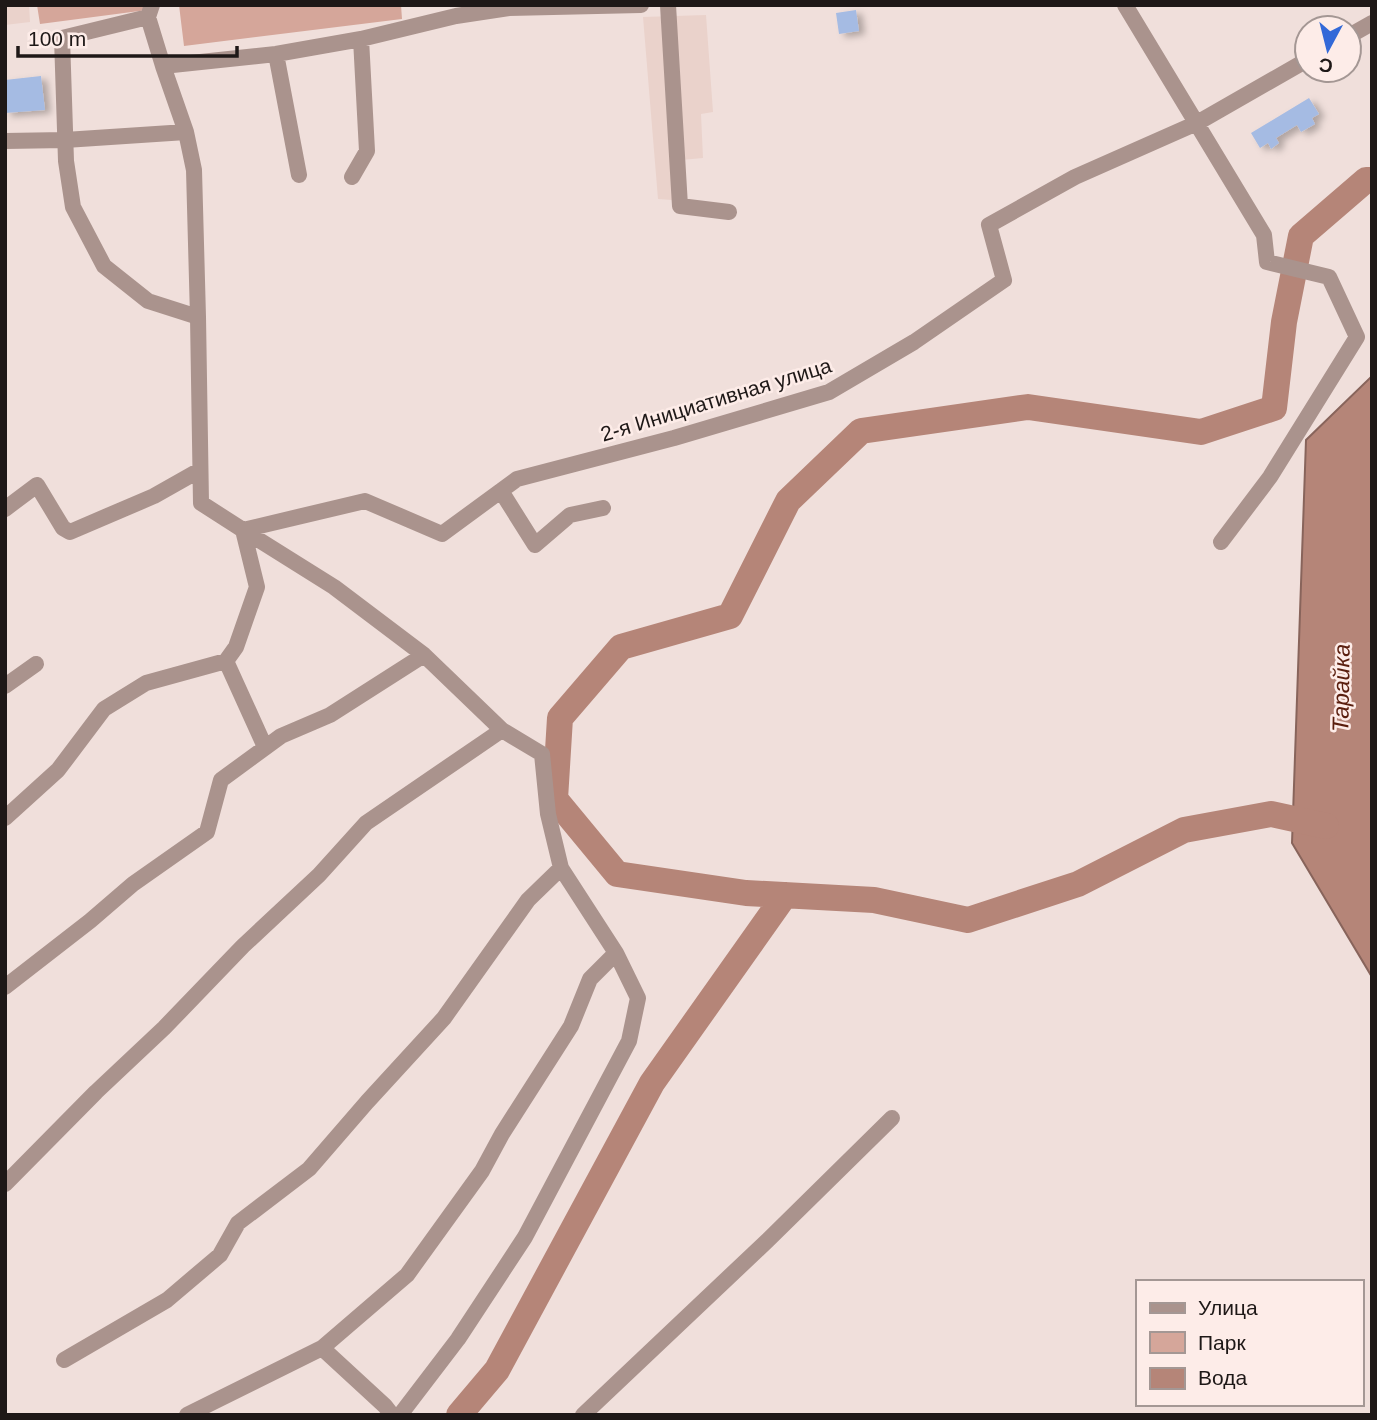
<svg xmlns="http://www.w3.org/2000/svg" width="1377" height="1420" font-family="Helvetica,sans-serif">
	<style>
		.built { fill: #ead2cb }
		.green { fill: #d5a69a }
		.water { fill: #b58578; stroke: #88645b; stroke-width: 2 }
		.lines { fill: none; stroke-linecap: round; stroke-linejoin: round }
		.river { stroke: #b58578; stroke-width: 26 }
		.building { fill: #a5bbe3; filter: url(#shadow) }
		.street { stroke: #aa938d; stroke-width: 16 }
		.labels { text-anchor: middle; stroke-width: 5; stroke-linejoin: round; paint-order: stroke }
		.street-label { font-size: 21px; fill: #1e1817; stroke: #fdece8 }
		.water-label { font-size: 23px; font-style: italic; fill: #5a1e0e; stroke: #fdece8 }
	</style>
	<defs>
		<filter id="shadow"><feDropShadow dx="6" dy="3.5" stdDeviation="3.5" flood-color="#0004"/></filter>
	</defs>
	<rect width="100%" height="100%" fill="#f0dfdb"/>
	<path class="built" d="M5,5H29L30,22L5,25Z
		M706,15L713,112L701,114L703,158L670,161L672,200L658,199L643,17Z"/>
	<path class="green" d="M37,5H147V10L40,24Z
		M179,5H401L402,19L184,46Z"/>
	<path class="water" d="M1372,376V977L1292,843L1306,440Z"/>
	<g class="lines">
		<path class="river" d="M1326,826L1271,814L1184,830L1078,884L968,920L874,900L746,893L617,874L555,799L560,718L621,647L730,616L788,501L861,431L1028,407L1201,432L1274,408L1284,322L1301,236L1366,180H1372
			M459,1415L497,1370L652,1083L785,895"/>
	</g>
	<path class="building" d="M856,10L859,31L839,34L836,13Z
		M41,76L45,110L5,113V80Z
		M1309,98L1319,114L1312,118L1315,124L1301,132L1297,125L1276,138L1279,143L1271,149L1268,143L1260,148L1251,133Z"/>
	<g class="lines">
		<path class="street" d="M152,5L148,17L62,38L66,161L73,207L104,266L148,301L198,317L201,503L243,530L365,501L442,534L517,479L674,438L829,392L914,342L1004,280L989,225L1075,177L1197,123L1307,60
			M668,5L680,206L729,212
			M1125,5L1264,235L1267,262L1329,277L1357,337L1270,477L1221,542
			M148,17L163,66L186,132L194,170L198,317
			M1349,36L1372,23
			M276,54L299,175
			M163,66L276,54L361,39L456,16L509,8L641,5
			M5,141L65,140L186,132
			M352,177L367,151L361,39
			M501,491L535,545L570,515L603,508
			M5,509L37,485L63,528L70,532L154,496L200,470
			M226,661L265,747
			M5,686L36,664
			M5,818L58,770L104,709L146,683L226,661L236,647L257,587L243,530
			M5,987L90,921L133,884L207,832L221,780L281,736L330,715L424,655
			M5,1184L96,1092L164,1028L243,946L319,875L366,823L502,730
			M322,1348L385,1406L392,1415
			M64,1360L167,1300L220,1255L238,1223L309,1169L367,1102L444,1018L528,900L561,868
			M187,1415L322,1348L407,1275L482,1171L502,1134L571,1026L590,979L616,953L561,868L548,814L542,754L502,730L424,655L334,587L243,530
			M400,1415L458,1339L525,1237L629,1041L638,998L616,953
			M583,1415L768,1240L892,1118"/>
	</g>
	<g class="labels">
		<g class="street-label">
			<text transform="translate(716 400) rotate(-17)" y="7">2-я Инициативная улица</text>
		</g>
		<g class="water-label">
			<text transform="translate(1341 688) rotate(-89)" y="8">Тарайка</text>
		</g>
	</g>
	<rect width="1377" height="1420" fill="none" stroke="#1e1817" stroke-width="14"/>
	<rect x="1136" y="1280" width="228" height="126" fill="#fdece8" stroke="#a49794" stroke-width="2"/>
	<rect x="1150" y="1303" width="35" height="10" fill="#aa938d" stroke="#a49794" stroke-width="2"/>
	<text x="1198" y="1315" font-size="21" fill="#1e1817">Улица</text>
	<rect x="1150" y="1332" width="35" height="21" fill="#d5a69a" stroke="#a49794" stroke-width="2"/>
	<text x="1198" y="1350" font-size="21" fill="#1e1817">Парк</text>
	<rect x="1150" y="1368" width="35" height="21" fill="#b58578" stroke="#a49794" stroke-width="2"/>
	<text x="1198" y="1385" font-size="21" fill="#1e1817">Вода</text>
	<g transform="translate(1328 49) rotate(187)"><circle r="33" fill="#fdece8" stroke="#a49794" stroke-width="2"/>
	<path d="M0-5L12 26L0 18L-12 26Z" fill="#3369d8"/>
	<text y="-10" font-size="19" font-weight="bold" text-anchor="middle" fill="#1e1817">С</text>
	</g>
	<path d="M18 46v10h219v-10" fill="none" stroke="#1e1817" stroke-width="3.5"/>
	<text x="28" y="46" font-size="21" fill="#1e1817" stroke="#fdece8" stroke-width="5" paint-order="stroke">100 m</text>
</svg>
